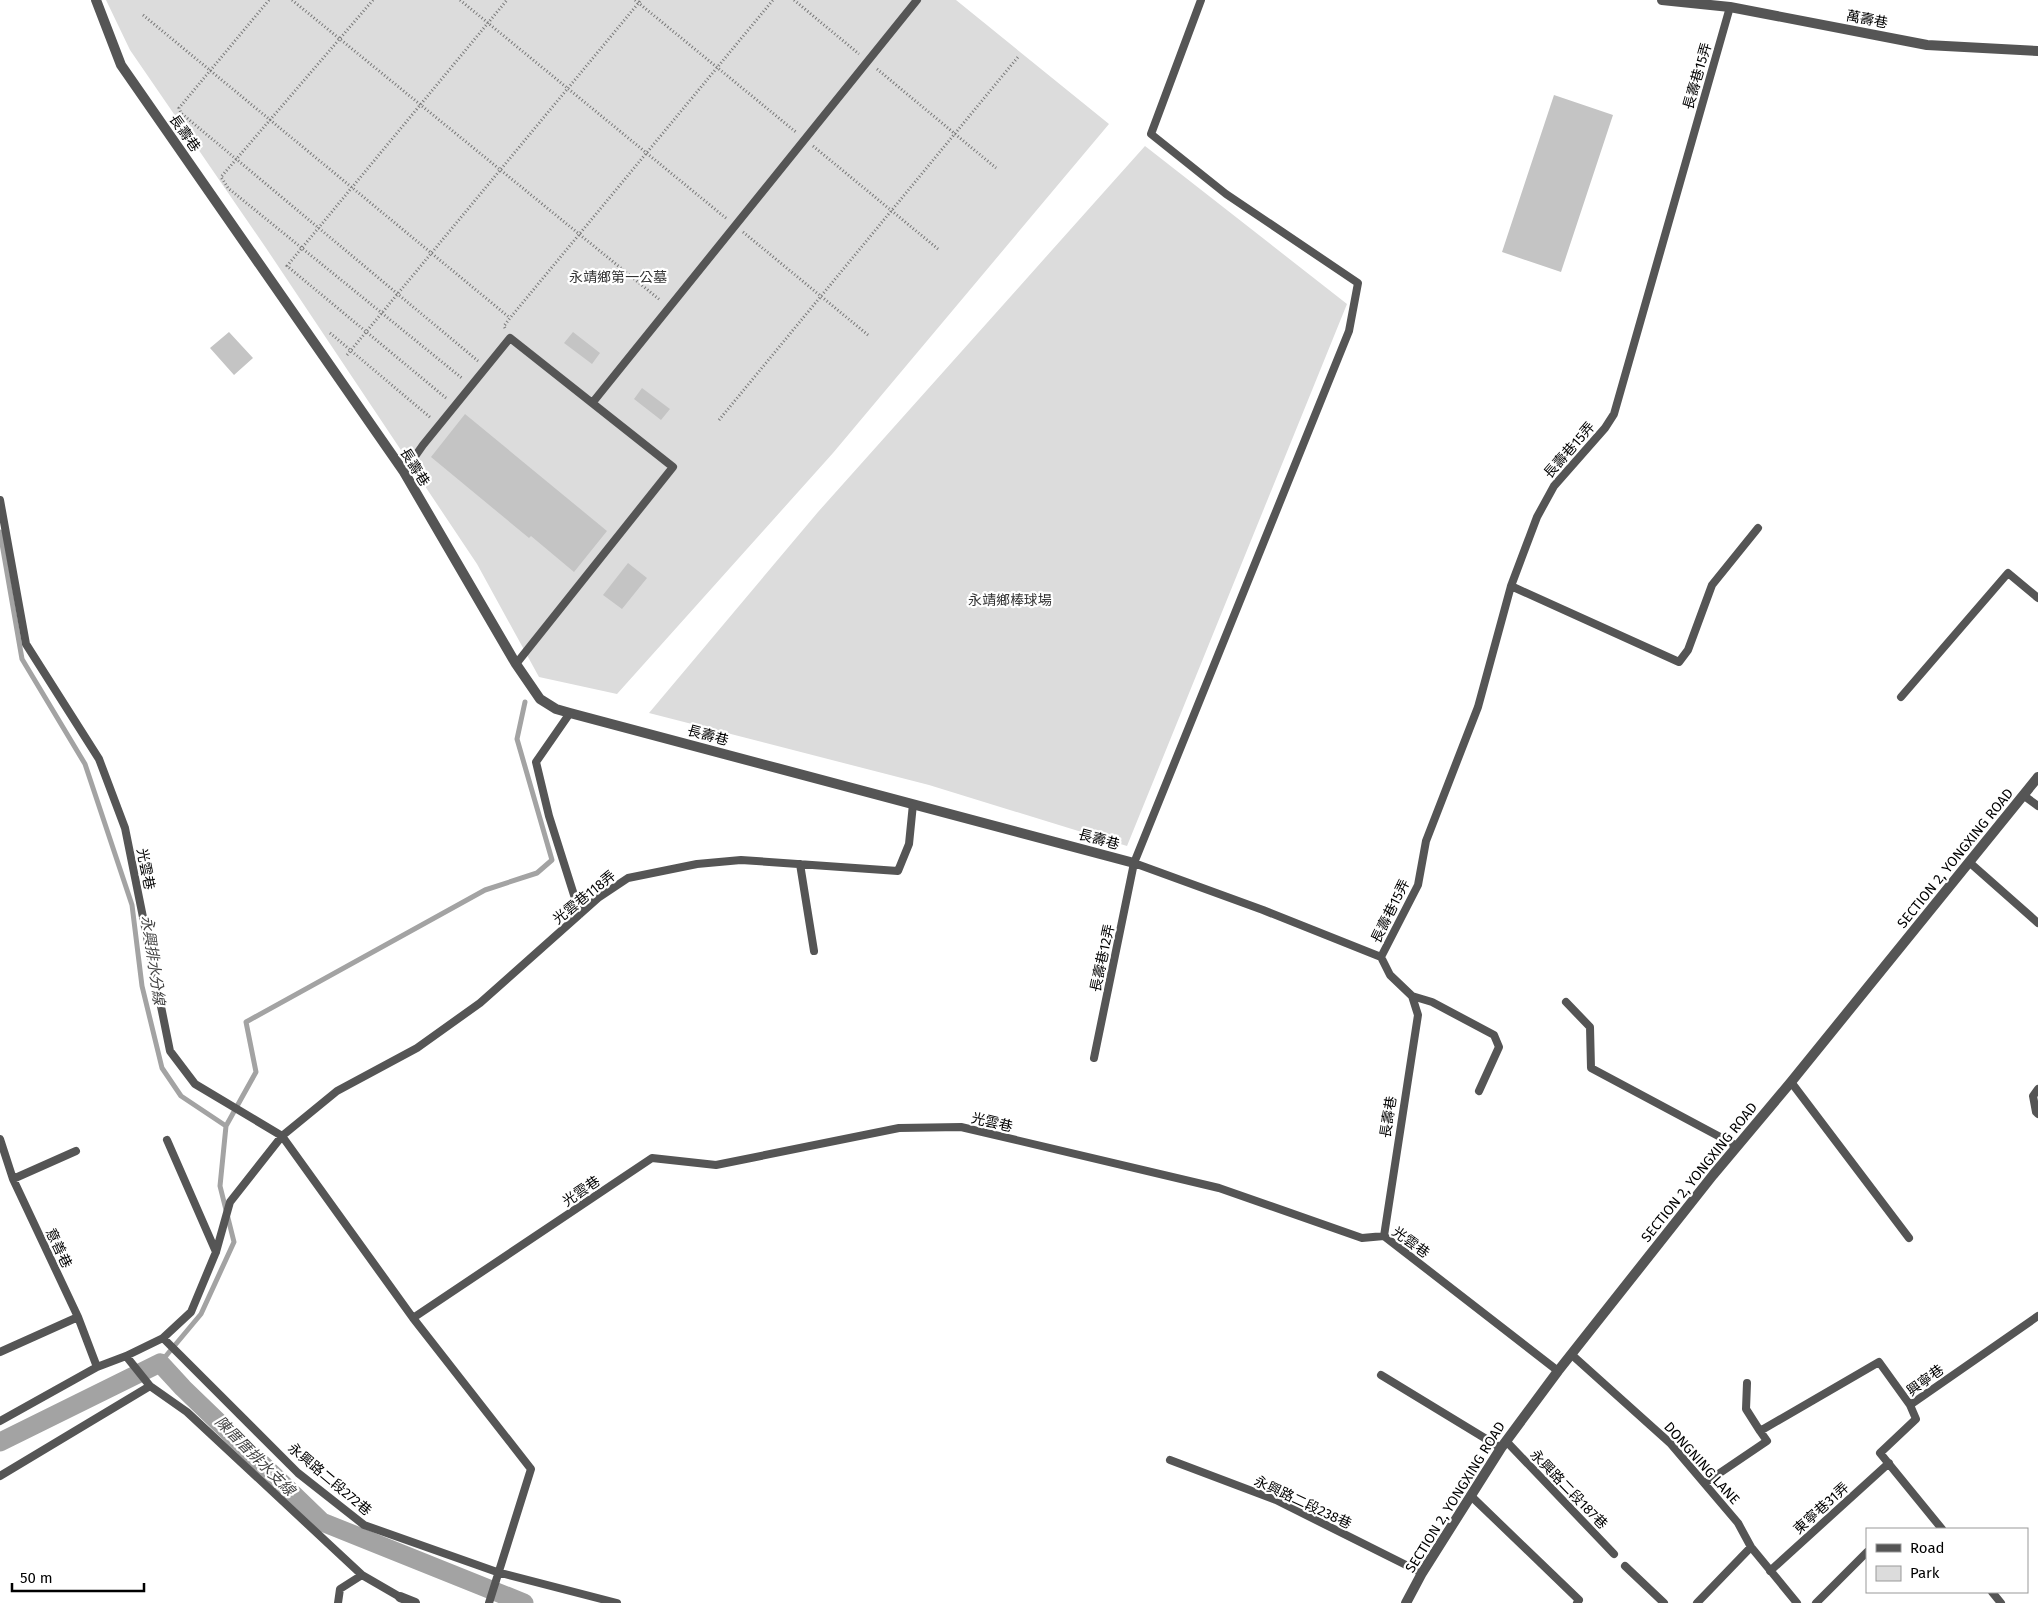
<svg xmlns="http://www.w3.org/2000/svg" width="2038" height="1603" font-family="'Fira Sans','Noto Sans TC',sans-serif">
	<style>
		.green { fill: #dcdcdc }
		.lines { fill: none; stroke-linecap: round; stroke-linejoin: round }
		.stream { stroke: #a3a3a3; stroke-width: 5 }
		.canal { stroke: #a3a3a3; stroke-width: 19 }
		.building { fill: #c4c4c4 }
		.path { stroke: #777; stroke-width: 3; stroke-dasharray: 1 2.5; stroke-linecap: butt }
		.service { stroke: #555; stroke-width: 8 }
		.minor { stroke: #555; stroke-width: 10 }
		.tertiary { stroke: #555; stroke-width: 10 }
		.labels { text-anchor: middle; stroke-width: 4.5; stroke-linejoin: round; paint-order: stroke }
		.street-label { font-size: 14px; fill: #000; stroke: #fff }
		.park-label { font-size: 14px; fill: #333; stroke: #fff }
		.water-label { font-size: 15px; font-style: italic; fill: #444; stroke: #fff }
	</style>
	<rect width="100%" height="100%" fill="#fff"/>
	<path class="green" d="M106,0H956L1109,124L833,453L617,694L539,677L477,564L266,248L130,50Z
		M1145,146L1347,304L1127,846L929,785L649,713L818,512Z"/>
	<g class="lines">
		<path class="stream" d="M0,532L22,659L85,764L132,905L142,986L162,1068L181,1096L226,1126L220,1186L234,1242L201,1314L160,1363
			M226,1126L256,1072L246,1022L485,890L537,873L552,860L517,739L525,702"/>
		<path class="canal" d="M0,1442L160,1363L183,1388L322,1522L524,1603"/>
	</g>
	<path class="building" d="M1554,95L1613,115L1561,272L1502,252Z
		M229,332L253,358L234,375L210,348Z
		M573,332L600,353L592,364L564,343Z
		M642,388L670,409L661,420L634,399Z
		M465,414L607,531L574,572L531,536L529,538L431,457Z
		M628,563L647,578L622,609L603,595Z"/>
	<g class="lines">
		<path class="path" d="M269,0L179,108L181,113L478,361
			M292,0L660,300
			M373,0L221,177L228,188L463,379
			M460,0L727,219
			M635,0L797,133
			M794,0L859,54
			M143,15L510,318
			M877,69L996,168
			M813,146L938,249
			M743,232L868,335
			M505,328L504,326L510,318L773,0
			M330,333L431,418
			M347,355L641,0
			M446,398L287,266L507,0
			M719,420L1018,57"/>
		<path class="service" d="M593,402L917,0
			M404,472L423,445L510,338L673,467L516,664
			M0,500L26,644L99,759L125,828L170,1051L195,1084L282,1136L413,1318
			M1511,586L1679,662L1688,650L1712,585L1758,528
			M1901,697L2008,573L2038,598
			M570,713L536,762L549,816L580,914
			M2023,795L2038,806
			M1969,862L2038,923
			M1134,863L1263,910L1381,957L1390,975L1412,996L1418,1015L1384,1236
			M800,864L814,951
			M1381,957L1418,885L1426,841L1478,707L1511,586L1537,517L1554,486L1605,428L1614,414L1730,7
			M1412,996L1432,1002L1494,1035L1499,1047L1479,1091
			M1566,1002L1590,1027L1591,1068L1737,1146
			M1094,1058L1134,863L1349,331L1358,283L1226,194L1151,134L1201,0
			M1791,1082L1909,1238
			M2038,1089L2033,1096L2036,1112L2038,1114
			M0,1139L13,1179L78,1317L97,1367
			M167,1140L216,1252
			M13,1179L76,1151
			M163,1338L191,1312L216,1252L230,1202L282,1136L337,1091L417,1048L480,1003L598,898L628,878L697,864L741,860L898,871L909,844L913,804
			M0,1352L78,1317
			M1572,1355L1670,1443L1738,1523L1751,1547L1797,1603
			M126,1356L150,1386L187,1412L362,1575L400,1597
			M1381,1375L1501,1448
			M1747,1383L1746,1409L1760,1431
			M1910,1405L2038,1316
			M0,1421L97,1367L126,1356L163,1338L298,1473L364,1525L497,1572L617,1603
			M1506,1441L1614,1554
			M1170,1460L1276,1500L1422,1573
			M0,1476L150,1386
			M1705,1483L1767,1441L1760,1431L1879,1362L1910,1405L1916,1419L1880,1453L1942,1529
			M1471,1496L1579,1600L1577,1603
			M1625,1566L1664,1603
			M1770,1571L1889,1463
			M1992,1592L2001,1603
			M338,1603L340,1589L362,1575
			M489,1603L531,1469L413,1318L652,1158L716,1165L899,1128L961,1127L1219,1188L1362,1238L1384,1236L1558,1371
			M1697,1603L1751,1547
			M1816,1603L1867,1552"/>
		<path class="minor" d="M96,0L121,65L404,472L516,664L540,699L556,709L570,713L1134,863
			M1662,0L1730,7L1927,45L2038,51
			M400,1597L415,1603"/>
		<path class="tertiary" d="M1406,1603L1422,1573L1501,1448L1558,1371L1713,1175L1791,1082L2038,777"/>
	</g>
	<g class="labels">
		<g class="street-label">
			<text transform="translate(1867 19) rotate(11)" y="5">萬壽巷</text>
			<text transform="translate(1697 76) rotate(-74)" y="5">長壽巷15弄</text>
			<text transform="translate(185 133) rotate(55)" y="5">長壽巷</text>
			<text transform="translate(1569 450) rotate(-49)" y="5">長壽巷15弄</text>
			<text transform="translate(415 467) rotate(58)" y="5">長壽巷</text>
			<text transform="translate(708 735) rotate(15)" y="5">長壽巷</text>
			<text transform="translate(1099 839) rotate(15)" y="5">長壽巷</text>
			<text transform="translate(1955 858) rotate(-51)" y="5">SECTION 2, YONGXING ROAD</text>
			<text transform="translate(146 869) rotate(79)" y="5">光雲巷</text>
			<text transform="translate(584 897) rotate(-39)" y="5">光雲巷118弄</text>
			<text transform="translate(1390 911) rotate(-64)" y="5">長壽巷15弄</text>
			<text transform="translate(1102 958) rotate(-78)" y="5">長壽巷12弄</text>
			<text transform="translate(1388 1117) rotate(-81)" y="5">長壽巷</text>
			<text transform="translate(992 1122) rotate(13)" y="5">光雲巷</text>
			<text transform="translate(1699 1172) rotate(-51)" y="5">SECTION 2, YONGXING ROAD</text>
			<text transform="translate(581 1191) rotate(-34)" y="5">光雲巷</text>
			<text transform="translate(1411 1242) rotate(36)" y="5">光雲巷</text>
			<text transform="translate(59 1248) rotate(65)" y="5">意善巷</text>
			<text transform="translate(1925 1380) rotate(-36)" y="5">興寧巷</text>
			<text transform="translate(1702 1463) rotate(48)" y="5">DONGNING LANE</text>
			<text transform="translate(330 1479) rotate(40)" y="5">永興路二段272巷</text>
			<text transform="translate(1569 1489) rotate(46)" y="5">永興路二段187巷</text>
			<text transform="translate(1455 1497) rotate(-58)" y="5">SECTION 2, YONGXING ROAD</text>
			<text transform="translate(1303 1502) rotate(25)" y="5">永興路二段238巷</text>
			<text transform="translate(1821 1508) rotate(-42)" y="5">東寧巷31弄</text>
		</g>
		<g class="park-label">
			<text x="618" y="282">永靖鄉第一公墓</text>
			<text x="1010" y="605">永靖鄉棒球場</text>
		</g>
		<g class="water-label">
			<text transform="translate(153 960) rotate(82)" y="5">永興排水分線</text>
			<text transform="translate(255 1456) rotate(45)" y="5">陳厝厝排水支線</text>
		</g>
	</g>
	<rect x="1866" y="1528" width="162" height="65" fill="#ffffff" stroke="#999999"/>
	<rect x="1876" y="1544" width="25" height="8" fill="#555555" stroke="#999999"/>
	<text x="1910" y="1553" font-size="15" fill="#000000">Road</text>
	<rect x="1876" y="1566" width="25" height="15" fill="#dcdcdc" stroke="#999999"/>
	<text x="1910" y="1578" font-size="15" fill="#000000">Park</text>
	<path d="M12 1583v8h132v-8" fill="none" stroke="#000000" stroke-width="2.5"/>
	<text x="20" y="1583" font-size="15" fill="#000000" stroke="#ffffff" stroke-width="4" paint-order="stroke">50 m</text>
</svg>
